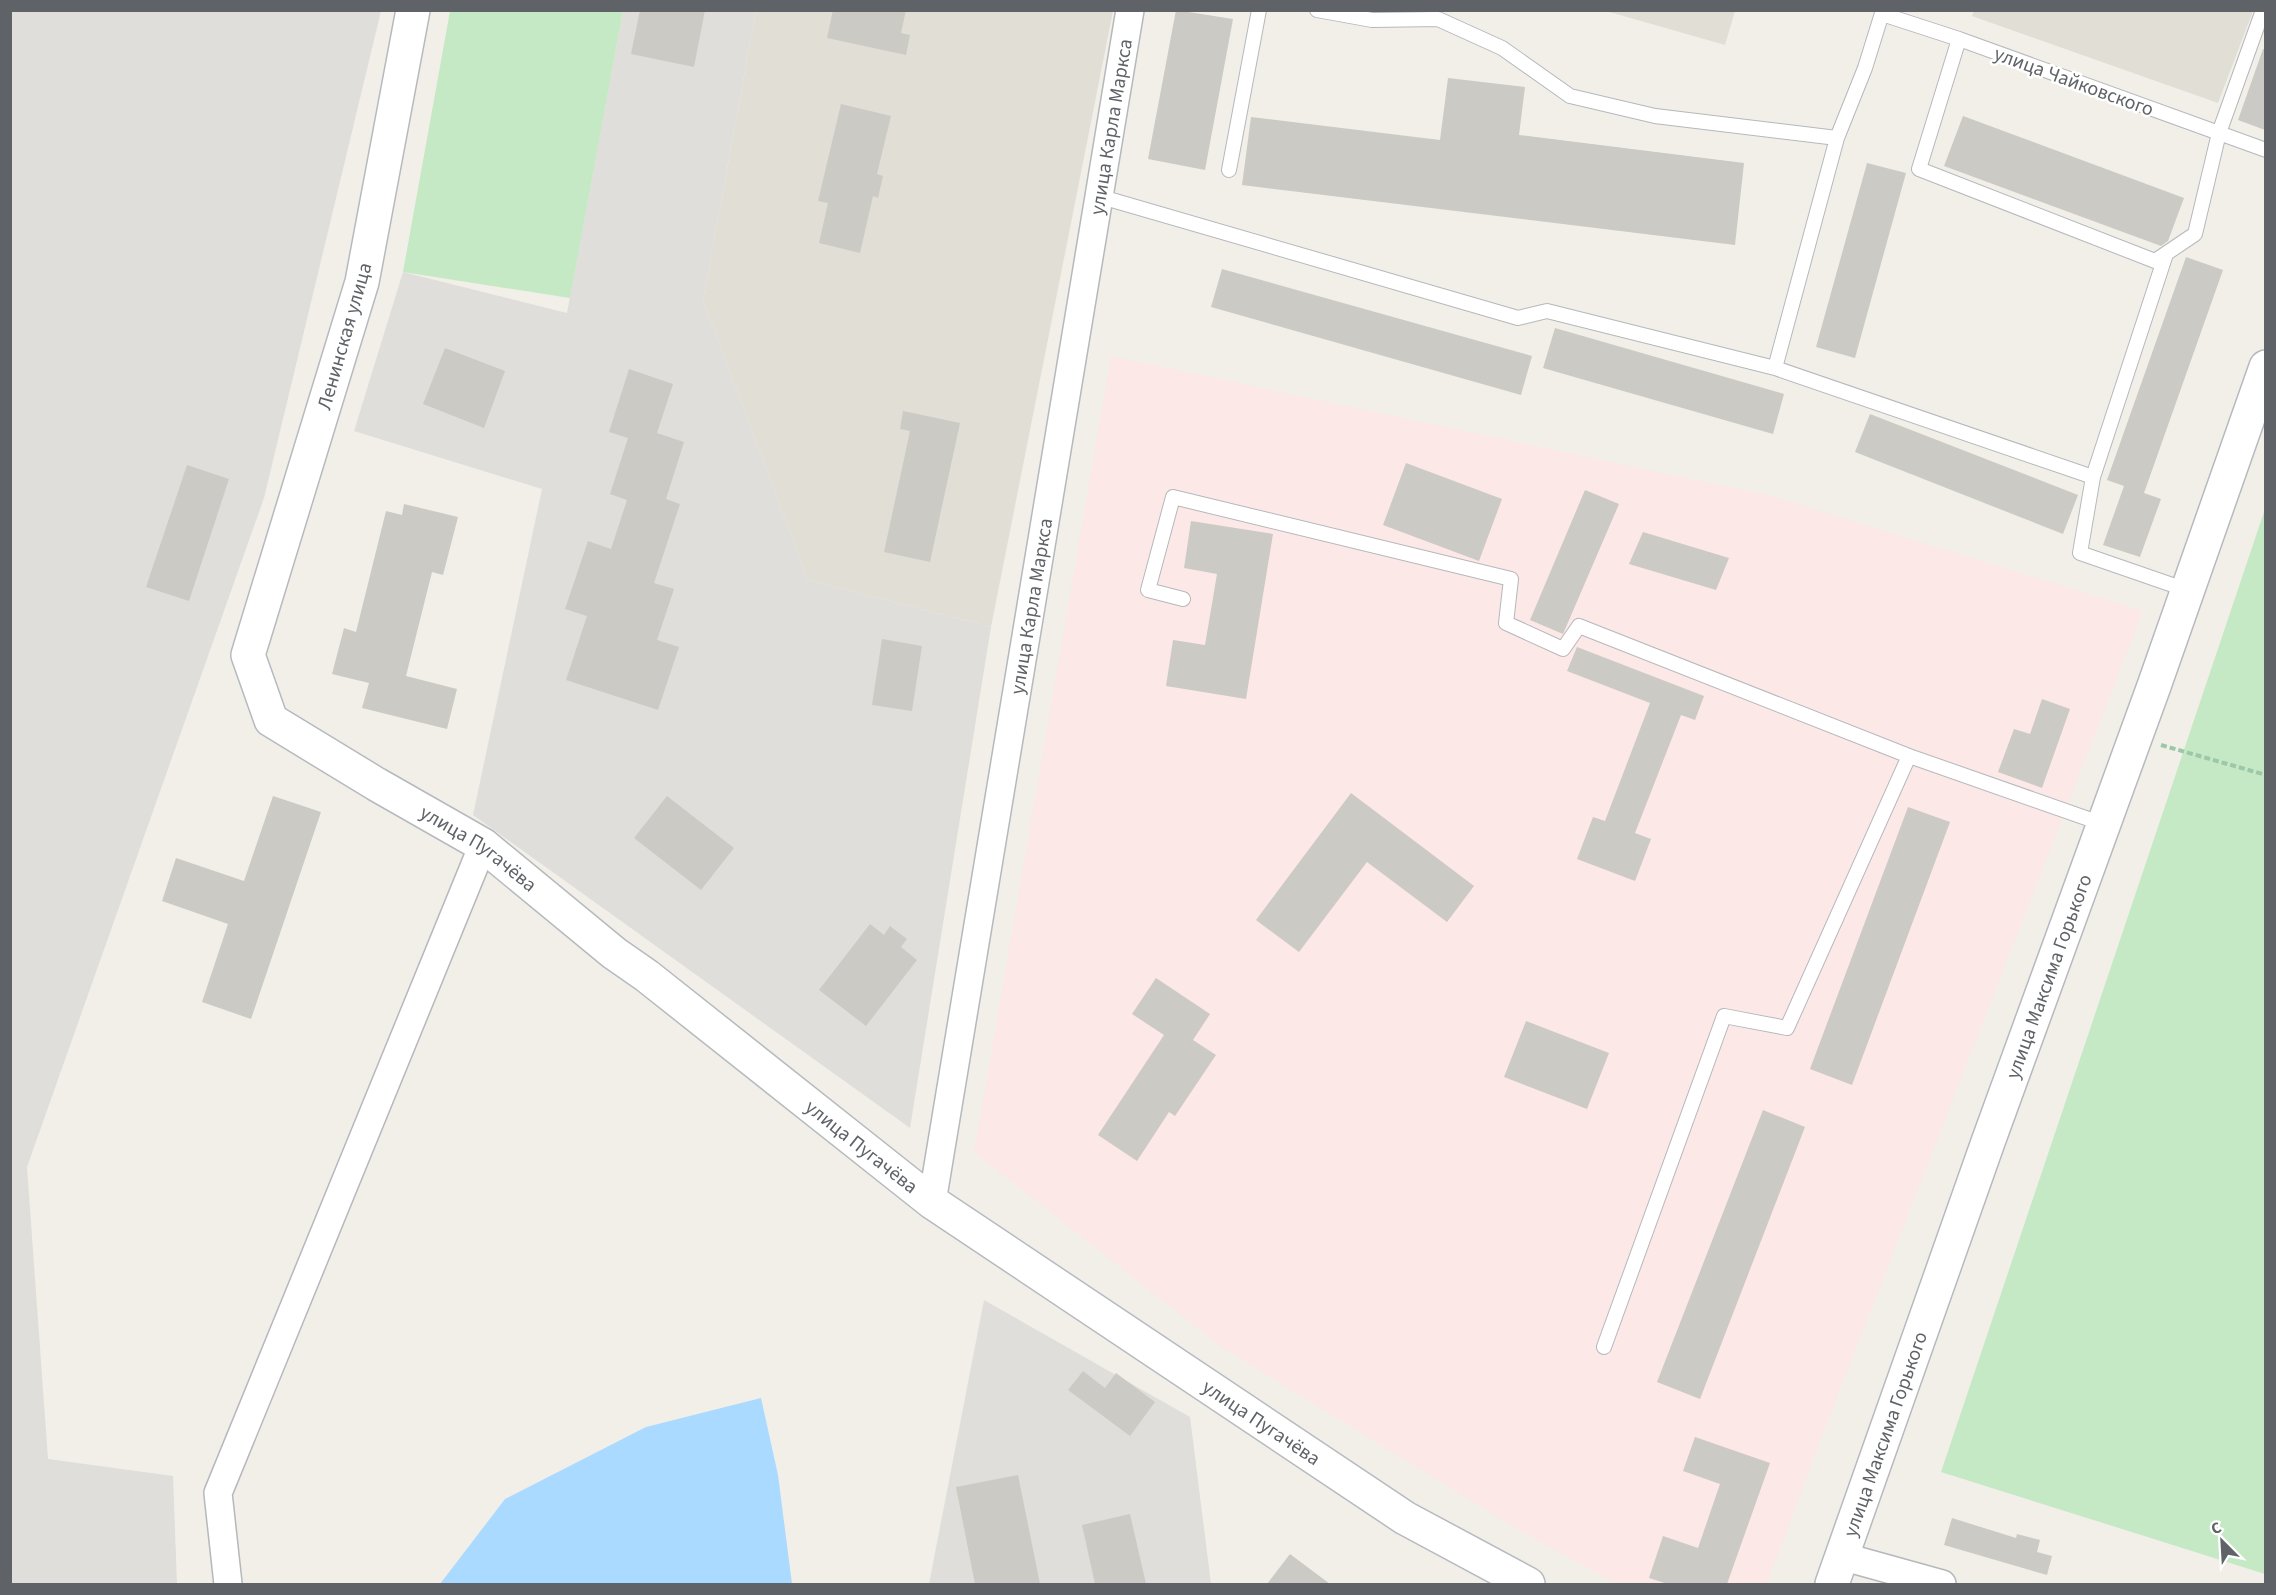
<svg xmlns="http://www.w3.org/2000/svg" width="2276" height="1595" font-family="'Source Sans 3',sans-serif">
	<style>
		.industrial { fill: #e0deda }
		.education { fill: #e1ded6 }
		.medical { fill: #fce8e6 }
		.green { fill: #c5e8c5 }
		.water { fill: #aadaff }
		.building { fill: #cccac5 }
		.lines { fill: none; stroke-linecap: round; stroke-linejoin: round }
		.lane-casing { stroke: #b5b8bc; stroke-width: 16 }
		.street-casing { stroke: #b5b8bc; stroke-width: 30 }
		.secondary-casing { stroke: #b6babf; stroke-width: 36 }
		.path { stroke: #9cc7a9; stroke-width: 4; stroke-dasharray: 6 3; stroke-linecap: butt }
		.lane { stroke: #fff; stroke-width: 14 }
		.street { stroke: #fff; stroke-width: 27 }
		.secondary { stroke: #fff; stroke-width: 33 }
		.labels { text-anchor: middle; stroke-width: 5; stroke-linejoin: round; paint-order: stroke }
		.street-label { font-size: 20px; fill: #5f6368; stroke: #fff }
	</style>
	<rect width="100%" height="100%" fill="#f1efe8"/>
	<path class="industrial" d="M11,11H381L264,498L27,1167L48,1459L173,1476L177,1584H11Z
		M623,11H756L703,300L808,580L991,627L910,1128L473,815L542,489L354,431L403,272L567,313Z
		M984,1300L1190,1417L1211,1584H929Z"/>
	<path class="education" d="M756,11H1113L991,627L808,580L703,300Z
		M1606,11L1735,10V11L1725,45Z
		M1974,11V10L2253,11L2218,103L1972,16Z"/>
	<path class="medical" d="M1111,356L1772,496L2143,611L1823,1433L1767,1584H1617L1522,1532L1223,1348L974,1152Z"/>
	<path class="green" d="M450,11H623L570,298L403,272Z
		M2265,509V1574L1941,1472Z"/>
	<path class="water" d="M761,1398L778,1475L792,1584H440L505,1499L646,1427Z"/>
	<path class="building" d="M640,10H705L694,67L631,54Z
		M833,10H906L901,33L910,35L906,55L827,38Z
		M1176,10L1233,19L1205,170L1148,159Z
		M2263,49H2265V130L2238,120Z
		M1448,78L1525,87L1519,135L1744,163L1735,245L1242,185L1251,117L1440,140Z
		M841,104L891,116L877,174L883,176L878,198L873,196L860,253L819,243L828,203L818,201Z
		M1963,116L2184,198L2168,241L2161,246L1944,166Z
		M1867,163L1906,173L1855,358L1816,347Z
		M2186,257L2223,270L2144,493L2161,499L2140,557L2103,545L2124,486L2107,480Z
		M1222,269L1532,356L1521,395L1211,307Z
		M1555,328L1784,394L1773,434L1543,368Z
		M445,348L505,371L484,428L423,404Z
		M629,369L673,384L657,433L684,442L666,499L680,504L654,583L674,589L657,640L679,647L658,710L566,680L587,616L565,609L588,541L611,549L627,500L610,494L628,438L609,432Z
		M903,411L960,423L930,562L884,552L910,431L900,429Z
		M1870,414L2078,495L2063,534L1855,452Z
		M1406,463L1502,499L1479,561L1383,525Z
		M187,465L229,479L189,601L146,587Z
		M1585,490L1619,504L1563,634L1530,620Z
		M404,504L458,517L443,575L432,572L406,676L457,689L447,729L362,708L369,683L332,674L344,628L356,632L386,511L402,515Z
		M1191,521L1273,534L1246,699L1166,686L1173,640L1205,645L1217,574L1184,568Z
		M1643,532L1729,558L1716,590L1629,564Z
		M882,639L922,646L912,711L872,705Z
		M1577,647L1704,696L1695,720L1681,715L1635,833L1651,839L1635,881L1577,859L1593,817L1605,821L1650,703L1567,671Z
		M2042,699L2070,709L2042,788L1998,772L2014,729L2030,734Z
		M1351,793L1474,886L1447,922L1367,862L1299,952L1256,920Z
		M273,796L321,812L251,1019L202,1002L228,924L162,901L176,858L244,881Z
		M667,796L734,848L701,890L634,838Z
		M1908,807L1950,822L1852,1085L1810,1069Z
		M870,924L884,935L890,926L907,939L901,947L917,960L866,1026L819,990Z
		M1156,978L1210,1014L1193,1040L1216,1055L1175,1116L1169,1112L1137,1161L1098,1135L1164,1035L1132,1014Z
		M1526,1021L1609,1053L1587,1109L1504,1077Z
		M1763,1110L1805,1127L1700,1399L1657,1382Z
		M1083,1371L1105,1388L1116,1373L1155,1402L1130,1436L1068,1390Z
		M1695,1437L1770,1463L1727,1584H1668L1649,1578L1663,1536L1698,1548L1720,1484L1683,1471Z
		M1018,1475L1040,1584H975L956,1487Z
		M1130,1514L1146,1584H1095L1082,1525Z
		M1952,1518L2016,1538L2017,1534L2040,1540L2037,1552L2052,1556L2047,1575L1944,1545Z
		M1290,1554L1330,1584H1267Z"/>
	<g class="lines">
		<g class="lane-casing">
			<path id="lane" d="M1317,10L1372,20L1438,19L1502,48L1570,96L1655,116L1837,138
				M1882,14L1959,39L2266,150
				M1959,39L1919,169L2155,261L2195,234L2219,133L2263,10
				M1229,170L1259,10
				M1098,196L1518,318L1547,311L1775,368L1837,138L1865,68L1883,10
				M1775,368L2093,477L2080,553L2187,590
				M2093,477L2166,254
				M1183,599L1148,590L1173,497L1511,579L1506,623L1563,649L1579,626L1909,756L2103,824
				M1604,1347L1724,1016L1787,1028L1909,756"/>
		</g>
		<g class="street-casing">
			<g id="street">
				<path id="s1" d="M932,1202L1130,10"/>
				<path d="M1841,1556L1942,1584"/>
				<path d="M228,1584L218,1493L483,845"/>
			</g>
		</g>
		<g class="secondary-casing">
			<g id="secondary">
				<path id="s2" d="M413,10L362,282L248,655L271,720L376,784L483,845L614,953L647,976L932,1202L1405,1518L1528,1584"/>
				<path id="s3" d="M1832,1584L1988,1142L2154,686L2266,367"/>
			</g>
		</g>
		<path class="path" d="M2161,745L2266,775"/>
		<use href="#lane" class="lane"/>
		<use href="#street" class="street"/>
		<use href="#secondary" class="secondary"/>
	</g>
	<g class="labels">
		<g class="street-label">
			<text transform="translate(2074 81) rotate(20)" y="7">улица Чайковского</text>
			<text dy="7" stroke="none"><textPath href="#s1" startOffset="1090">улица Карла Маркса</textPath></text>
			<text transform="translate(344 336) rotate(-74)" y="7">Ленинская улица</text>
			<text dy="7" stroke="none"><textPath href="#s1" startOffset="604">улица Карла Маркса</textPath></text>
			<text dy="7" stroke="none"><textPath href="#s2" startOffset="980">улица Пугачёва</textPath></text>
			<text dy="7" stroke="none"><textPath href="#s3" startOffset="645">улица Максима Горького</textPath></text>
			<text dy="7" stroke="none"><textPath href="#s2" startOffset="1466">улица Пугачёва</textPath></text>
			<text dy="7" stroke="none"><textPath href="#s2" startOffset="1952">улица Пугачёва</textPath></text>
			<text dy="7" stroke="none"><textPath href="#s3" startOffset="159">улица Максима Горького</textPath></text>
		</g>
	</g>
	<rect width="2276" height="1595" fill="none" stroke="#5f6368" stroke-width="24"/>
	<g transform="translate(2222 1541) rotate(336)" stroke="#ffffff" stroke-width="4.5" paint-order="stroke">
	<path d="M0-4.5L10 22L0 15L-10 22Z" fill="#5f6368"/>
	<text y="-9" font-size="16" font-weight="bold" text-anchor="middle" fill="#5f6368">С</text>
	</g>
</svg>
